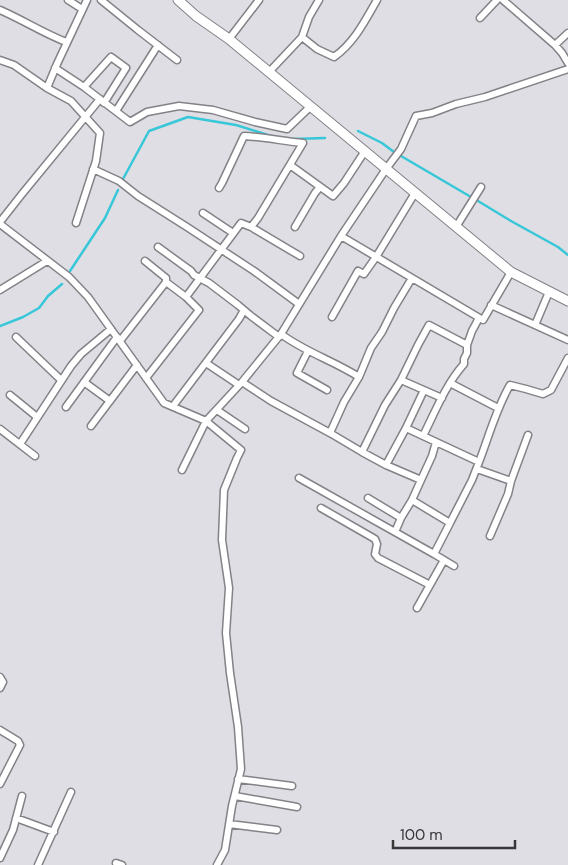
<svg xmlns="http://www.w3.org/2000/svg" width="568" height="865" font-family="'DM Sans',sans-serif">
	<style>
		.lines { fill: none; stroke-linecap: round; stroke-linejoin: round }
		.stream { stroke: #37c7d8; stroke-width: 2.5 }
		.street-casing { stroke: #828287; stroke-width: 9 }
		.secondary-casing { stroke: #828287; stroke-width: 11 }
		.street { stroke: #fff; stroke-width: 6 }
		.secondary { stroke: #fff; stroke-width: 9 }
	</style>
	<rect width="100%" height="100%" fill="#dedee4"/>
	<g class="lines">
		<path class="stream" d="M358,131L382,143L394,152
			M294,139L325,138
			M401,156L471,197
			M123,179L149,131L188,117L236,125L271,136
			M478,201L511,221L558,247L568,255
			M70,271L105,218L118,190
			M0,326L23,317L39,308L48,296L62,284"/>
		<g class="street-casing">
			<path id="street" d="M68,0L82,9
				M101,0L138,30L177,60
				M319,0L309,17L302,37L317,49L334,57C354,43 365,21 377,0
				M503,0L555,45L562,53L568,63
				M0,10C23,20 43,33 66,42
				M480,18L497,0
				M229,39L259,0
				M555,45L568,33
				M0,60L14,65L47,88L71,101L100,133L96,161L76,223
				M55,68L84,87L130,122L147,112L179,106L213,110L255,122L287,129L311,106
				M269,72L302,37
				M84,87L111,57L126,68L104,103
				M47,88L57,64L87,0
				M116,111L158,45
				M290,165L333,196L344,183L365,151
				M93,169L119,181L138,196L187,227L254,271L299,304
				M219,188L222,183L244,136C264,137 283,141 303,143L258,218L251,227
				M203,213L233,233
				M0,222L22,194L100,99
				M0,224L69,277L88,297L164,403L206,421L182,470
				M295,227L315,193L320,187
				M456,227L481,187
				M341,236L483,320L511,272
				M158,247L191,271L194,275L209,283L238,305L251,316L279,337
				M145,261L166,278V282L186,297
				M0,290L47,261
				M491,305L568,340
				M332,317L358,271L364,274L376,257L415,193
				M535,325L549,292
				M281,334C305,352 334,361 359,377L371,348L382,332L394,308L412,278
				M16,337L61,380
				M120,341L166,282
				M308,351L297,373L327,390
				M206,363L239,385
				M146,378L199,310L186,297L241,223L251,227L300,256
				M84,382L110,401
				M242,382L271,401L330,433L344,402L359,377
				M450,383L498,408
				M424,390L406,428L479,462C489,436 496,409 510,385L526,389L543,394L551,390L568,358
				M10,395L37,417
				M442,398L401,380L418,345L429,325L467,345
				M173,406L239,319L244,310
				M66,407L117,337
				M217,410L245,429
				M91,426L137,365
				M406,428L386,465L421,480L432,456L436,442
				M0,429L35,456
				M330,433L362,452
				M423,436C435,412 446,384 464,364V359L467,353V345L472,331L479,318
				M20,444L71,366L81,354L111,329
				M386,465L362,452L385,405L401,380
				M477,469L511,481L528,435
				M299,478L395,532
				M421,480L412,500L450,523L472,480L479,462
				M368,498L401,518L412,500
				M321,508L375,539L377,544L375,554L378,558L430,585
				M401,518L395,532L434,554
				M450,523L434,554L454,566
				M490,536L508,494L511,481
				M417,608L444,560
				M0,677L3,682L0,688
				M0,730L18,741L20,745L0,784
				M238,779L292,786
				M235,796L297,807
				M16,818L54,832
				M229,824L277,830
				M0,858L13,830L22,796
				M116,863L122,865
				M38,865L71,792
				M217,865L225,850L232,806L241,769L238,727L230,673L226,633L229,588L222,540L224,490L237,458L241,450L206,421L242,382L281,334L341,236L386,169L401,149L416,116L432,113L456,104L485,97L568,69"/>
		</g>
		<g class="secondary-casing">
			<path id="secondary" d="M178,0L196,16L229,39L511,272L568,301"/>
		</g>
		<use href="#street" class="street"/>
		<use href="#secondary" class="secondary"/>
	</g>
	<path d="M393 840v8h122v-8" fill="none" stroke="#373739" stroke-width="2.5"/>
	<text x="400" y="840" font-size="15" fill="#373739" stroke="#dedee4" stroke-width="4" paint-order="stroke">100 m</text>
</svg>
